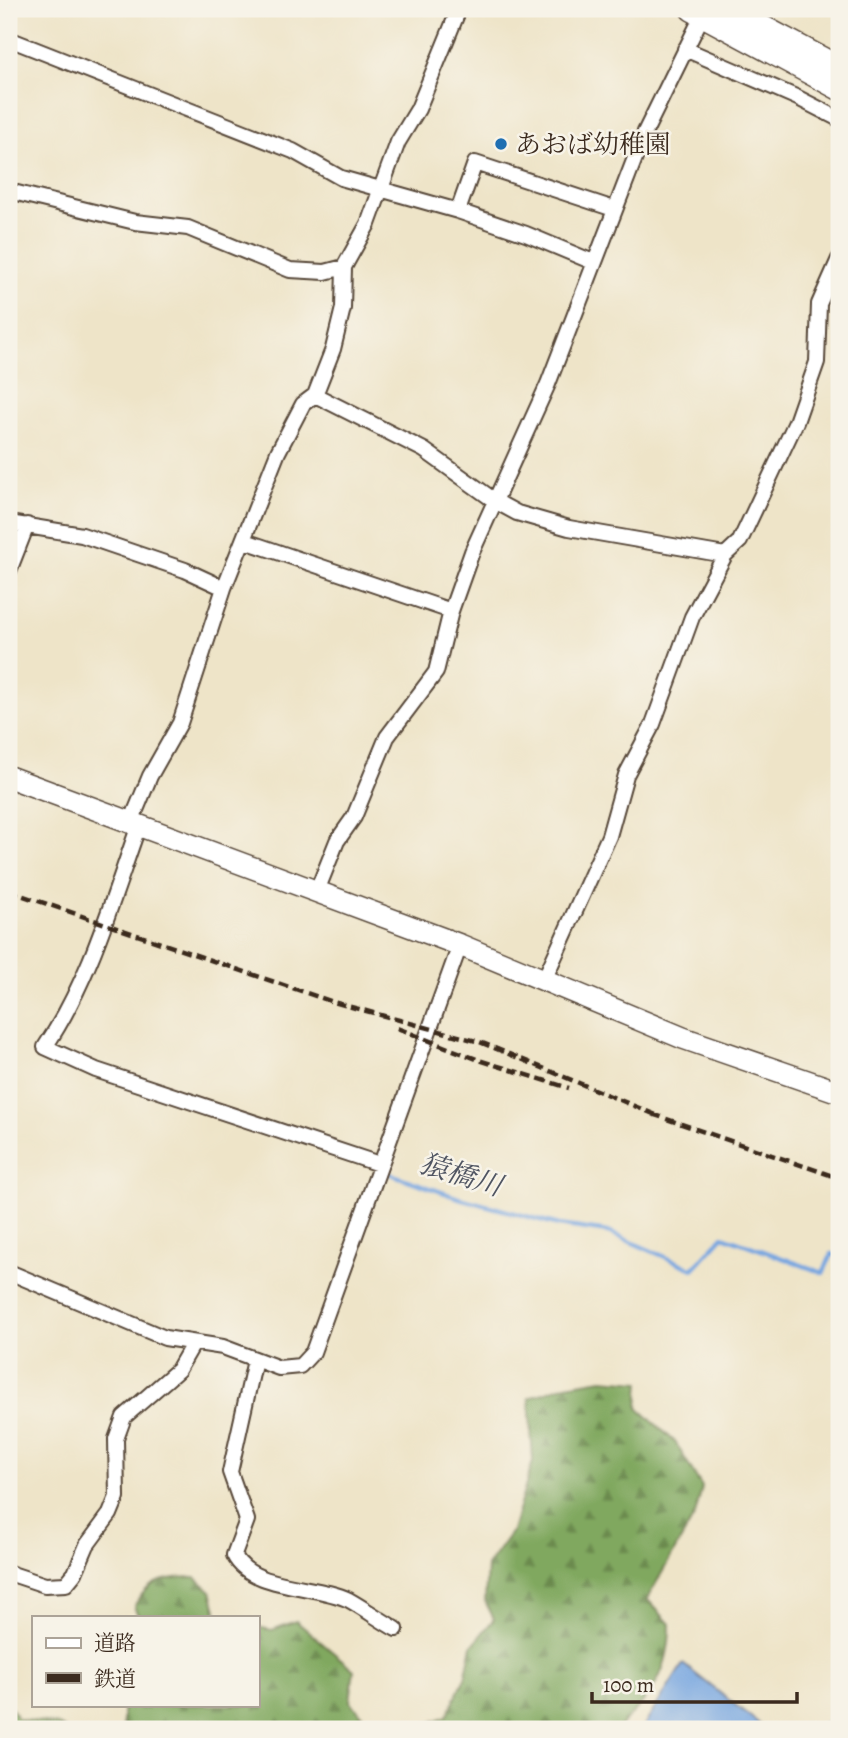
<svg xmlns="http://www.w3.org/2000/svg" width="848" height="1738" font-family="Alegreya,'Noto Serif JP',serif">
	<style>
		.forest { fill: url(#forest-firs); stroke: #5e693e; stroke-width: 2 }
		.water { fill: #77a6e0; stroke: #59687f; stroke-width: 2 }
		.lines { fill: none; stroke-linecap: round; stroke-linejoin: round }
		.stream { stroke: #77a6e0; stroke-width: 4.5 }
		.street-casing { stroke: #564638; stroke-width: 18 }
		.secondary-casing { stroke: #564638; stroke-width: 24 }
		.primary-casing { stroke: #564638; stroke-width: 26 }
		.street { stroke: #fff; stroke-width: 14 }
		.secondary { stroke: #fff; stroke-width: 21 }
		.primary { stroke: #fff; stroke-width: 23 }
		.rail { stroke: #3b2a1e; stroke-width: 4.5; stroke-dasharray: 10 5; stroke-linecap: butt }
		.poi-dot { fill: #1f6fb2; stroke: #f7f3e8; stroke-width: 2.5 }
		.labels { text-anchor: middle; stroke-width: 5; stroke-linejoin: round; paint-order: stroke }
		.poi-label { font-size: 26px; fill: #3b2a1e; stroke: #f7f3e8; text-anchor: start }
		.water-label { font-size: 28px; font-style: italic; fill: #505562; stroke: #f7f3e8 }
	</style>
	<defs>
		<pattern id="forest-firs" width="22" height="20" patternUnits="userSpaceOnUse" patternTransform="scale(1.75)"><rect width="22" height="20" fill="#80a85f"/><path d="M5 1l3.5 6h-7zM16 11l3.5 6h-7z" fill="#6a894e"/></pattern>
	</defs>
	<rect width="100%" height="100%" fill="#f7f3e8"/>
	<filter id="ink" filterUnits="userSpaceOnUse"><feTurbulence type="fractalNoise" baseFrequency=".0143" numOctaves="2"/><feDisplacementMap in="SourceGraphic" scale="14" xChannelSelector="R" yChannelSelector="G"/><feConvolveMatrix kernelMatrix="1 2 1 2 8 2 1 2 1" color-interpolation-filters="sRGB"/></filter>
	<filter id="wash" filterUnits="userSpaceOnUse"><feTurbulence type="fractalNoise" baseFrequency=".00686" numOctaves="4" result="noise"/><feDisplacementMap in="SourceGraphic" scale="28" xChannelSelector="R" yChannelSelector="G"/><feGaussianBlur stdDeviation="1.57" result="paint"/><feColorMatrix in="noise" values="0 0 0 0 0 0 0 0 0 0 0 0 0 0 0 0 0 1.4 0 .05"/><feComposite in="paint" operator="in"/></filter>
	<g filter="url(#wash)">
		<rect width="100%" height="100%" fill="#eee4c8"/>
		<path class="forest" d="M602,1379L640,1382L638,1408L675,1442L702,1487L695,1515L647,1599L670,1624C670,1673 651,1697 617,1729H415L447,1716L465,1678L472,1646L494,1619L485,1601L487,1566L512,1531L533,1461L529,1398L566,1385Z
			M195,1577L211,1591L218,1617H139L134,1607C149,1578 165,1578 195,1577Z
			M296,1621L354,1670L350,1701L374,1729H123V1705H257V1627L272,1630Z
			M9,1705L18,1719L58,1725L64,1729H9Z"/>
		<path class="water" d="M683,1664L766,1729H642Z"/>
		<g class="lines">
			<path class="stream" d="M382,1171L459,1198L559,1225L608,1232L693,1269L723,1236L823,1273L832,1254L839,1256
				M816,1729L839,1717"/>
		</g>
	</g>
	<g filter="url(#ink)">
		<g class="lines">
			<g class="street-casing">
				<path id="street" d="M9,39L293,151L341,178L458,211L526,234L593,262
					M685,49L798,98L839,119
					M9,191L135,222L188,228L290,270L325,272L344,267
					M458,211L475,163L614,209
					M315,395L424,450L495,501L517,513L569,528L725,555
					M9,523L82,535L185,570L224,588
					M245,541L451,611
					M9,571L27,525
					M131,822L150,776L180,723L224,588L278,452L303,404L315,395L333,349L343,308L344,267L368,224L398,142L418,109L459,9
					M139,825C112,900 90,980 45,1047L96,1070L379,1164
					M317,891L337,841L354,817L387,737L436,672L451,611L472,552L548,384L645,132L705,10
					M544,980L609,836L626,775L653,724L692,617L725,555L740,541L796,422L817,362L819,304L839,259
					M9,1272L165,1338L223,1347L279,1368L300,1366L313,1352L460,945
					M255,1360L230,1472L247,1520L234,1555C251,1590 317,1584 349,1600C365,1609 380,1620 396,1629
					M9,1573L45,1585L66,1584L75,1573L87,1545L110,1514L117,1497L116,1439L124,1417L178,1370L193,1344"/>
			</g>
			<g class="secondary-casing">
				<path id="secondary" d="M9,777L460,945L683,1038L839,1092"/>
			</g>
			<g class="primary-casing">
				<path id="primary" d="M692,9L839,88
					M728,9L839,68"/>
			</g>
			<use href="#street" class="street"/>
			<use href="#secondary" class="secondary"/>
			<use href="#primary" class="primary"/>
			<path class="rail" d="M9,891L333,1002L480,1042L661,1117
				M397,1028L479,1060L569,1088
				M652,1114L839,1178"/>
		</g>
	</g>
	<circle class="poi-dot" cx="501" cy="144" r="7"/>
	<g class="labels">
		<g class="poi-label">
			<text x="515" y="153">あおば幼稚園</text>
		</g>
		<g class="water-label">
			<text transform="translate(461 1174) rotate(17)" y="10">猿橋川</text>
		</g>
	</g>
	<rect width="848" height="1738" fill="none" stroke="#f7f3e8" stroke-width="35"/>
	<rect x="32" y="1616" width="228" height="91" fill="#f7f3e8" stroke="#aca397" stroke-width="2"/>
	<rect x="46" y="1638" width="35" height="10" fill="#ffffff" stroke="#aca397" stroke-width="2"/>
	<text x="94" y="1650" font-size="21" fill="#3b2a1e">道路</text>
	<rect x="46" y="1673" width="35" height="10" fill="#3b2a1e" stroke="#aca397" stroke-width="2"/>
	<text x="94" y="1686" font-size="21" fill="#3b2a1e">鉄道</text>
	<path d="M592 1692v10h205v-10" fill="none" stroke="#3b2a1e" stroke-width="3.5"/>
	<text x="603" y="1692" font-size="21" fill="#3b2a1e" stroke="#f7f3e8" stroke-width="5" paint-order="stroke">100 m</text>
</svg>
